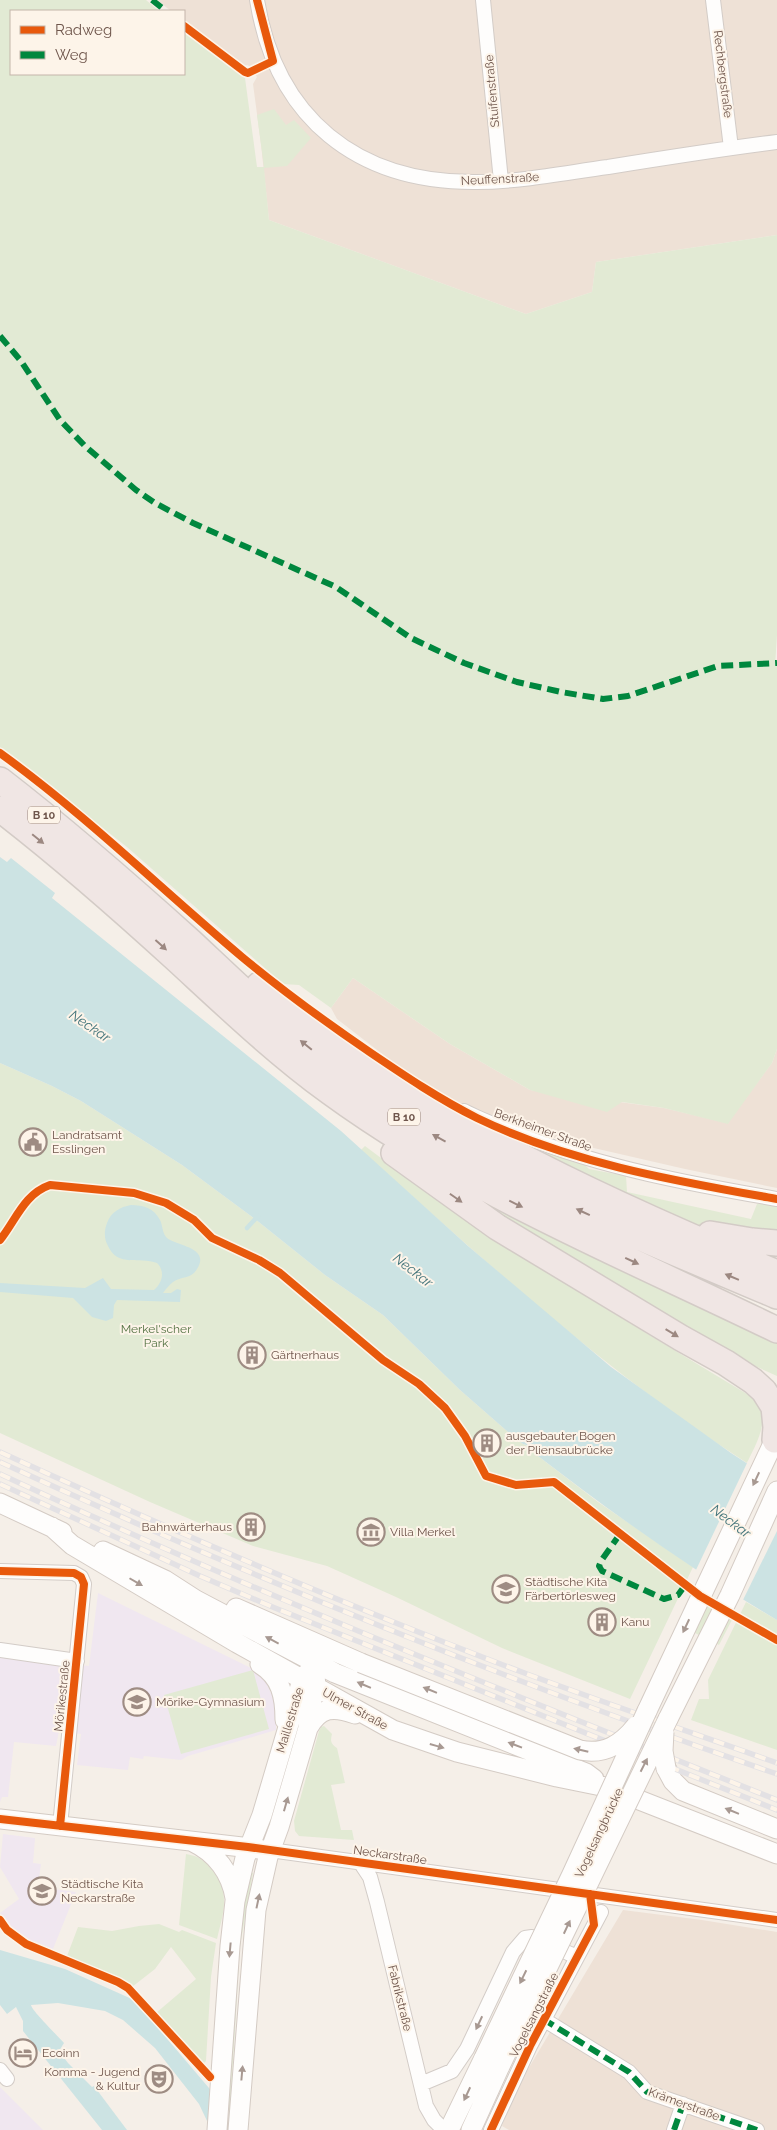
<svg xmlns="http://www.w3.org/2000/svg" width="777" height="2130" font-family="Raleway,sans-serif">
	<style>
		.residential { fill: #eee1d6 }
		.education { fill: #f0e7f0 }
		.green { fill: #e2ead4 }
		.water { fill: #cce3e3 }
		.pier { fill: #f5efe8 }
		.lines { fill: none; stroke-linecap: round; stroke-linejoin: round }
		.stream { stroke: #cce3e3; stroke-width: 4.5 }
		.street-casing { stroke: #d3ccc7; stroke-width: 16 }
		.secondary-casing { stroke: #d4cbc4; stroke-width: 21 }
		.highway-casing { stroke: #d3cbc6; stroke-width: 28 }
		.street { stroke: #fefdfc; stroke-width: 14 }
		.secondary { stroke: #fefdfc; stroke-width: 19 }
		.highway { stroke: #f0e6e4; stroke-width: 25 }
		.rail-casing { stroke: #e3e1e4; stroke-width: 5.5 }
		.rail { stroke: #fdf4e9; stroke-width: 4; stroke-dasharray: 11; stroke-linecap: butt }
		.secondary-bridge-casing { stroke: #d4cbc4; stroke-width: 21; stroke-linecap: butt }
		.secondary-bridge { stroke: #fefdfc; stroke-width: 19 }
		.quiet { stroke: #00873e; stroke-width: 6; stroke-dasharray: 12 6; stroke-linecap: butt }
		.cycleway-casing { stroke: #fdf4e9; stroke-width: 11 }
		.cycleway { stroke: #e8590c; stroke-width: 8 }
		.oneway { fill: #9c8881 }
		.oneway2 { fill: #a89992 }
		.labels { text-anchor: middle; stroke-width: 4; stroke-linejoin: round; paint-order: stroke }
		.shield { fill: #fdf4e9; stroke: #9a857b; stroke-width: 1 }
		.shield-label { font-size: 11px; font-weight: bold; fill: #6f564c }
		.street-label { font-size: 12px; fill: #6f564c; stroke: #fdf4e9 }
		.poi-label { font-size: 12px; fill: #6f564c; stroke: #fdf4e9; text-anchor: start }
		.park-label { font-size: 12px; fill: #567445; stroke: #fdf4e9 }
		.water-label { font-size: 14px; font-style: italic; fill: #44757b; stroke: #fdf4e9 }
	</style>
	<rect width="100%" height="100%" fill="#f5efe8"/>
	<path class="residential" d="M157,0H777V235L596,262L592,292L526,314L269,220L261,144L253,84L257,77L248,65L242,66L184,22V11H171Z
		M353,978L450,1044L530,1090L664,1108L727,1123L772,1063L777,1049V1188L685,1169L572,1143L513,1126L461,1105L437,1091L394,1063L337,1019L331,1008Z
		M623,1910L702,1920L777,1932V2130H509L502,2126L515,2091Z"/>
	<path class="education" d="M98,1593L253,1669L264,1678L272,1695L276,1709V1730L188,1756L181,1760L144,1756L143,1759L130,1757L128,1770L77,1765L81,1734L59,1731L56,1746L14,1742L8,1797H2L0,1802V1656L89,1666Z
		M3,1834L35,1838L33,1863L41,1864L39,1878L45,1888L76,1892L53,1949L19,1935L8,1925L0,1913L19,1899L0,1867Z
		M0,2087L43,2130H0Z"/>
	<path class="green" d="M0,0H146L159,11H11V74H184V31L245,78L257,167H264L257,115L274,109L286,125L294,120L311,138L287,166L264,168L269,220L526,314L592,292L596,262L777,235V635L775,666H777V1049L772,1063L728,1124L664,1108L622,1102L607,1112L530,1090L450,1044L353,978L331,1008L299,985L283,984L127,847L0,747Z
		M0,1063L52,1086L81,1101L182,1165L255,1219L325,1275L383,1315L460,1390L508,1432L523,1444L533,1448L534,1453L598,1502L693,1567L630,1699L502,1648L396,1597L327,1566L253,1546L150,1502L0,1433Z
		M365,1146C487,1239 621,1318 752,1397C773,1417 757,1442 747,1463C607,1373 484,1261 361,1150Z
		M546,1152L580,1160L589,1169L626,1176L627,1192L751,1219L757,1204H777V1237L705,1227L670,1216L544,1156Z
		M489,1203L777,1339V1376L729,1354L486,1207Z
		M709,1601L735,1614L719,1645L693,1632Z
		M746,1602L777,1620V1750L691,1720L699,1699H709L708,1680Z
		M253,1670L269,1729L181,1754L164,1695Z
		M324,1726L332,1734C330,1741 331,1744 337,1748L345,1783L331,1785L341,1830H352L354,1840L299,1836L295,1831L294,1821L319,1731L321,1727Z
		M186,1854C199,1856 205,1861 213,1871C231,1894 223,1913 217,1939L179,1925Z
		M249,1872L253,1873L240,1946L230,2112L226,2108L237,1945Z
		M159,1924L179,1932L182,1930L216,1943L211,1977L206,2061L203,2064L200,2062L156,2013L196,1979L171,1947L155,1969L132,1987L124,1981L67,1956L78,1927L112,1931L139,1926Z"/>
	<path class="water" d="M0,857L7,862L11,858L55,893L52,898L341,1131L468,1246L611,1367L731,1453L777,1483V1620C692,1570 612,1513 534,1453L533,1447L523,1444L508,1432L460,1390L383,1315L325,1275L255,1219L182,1165L81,1101L52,1086L0,1063Z
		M131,1205C143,1205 154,1208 160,1220C163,1226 162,1233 167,1238C176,1246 211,1247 197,1269C192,1279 181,1276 173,1282C169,1285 166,1289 163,1293H171L177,1289L181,1290L180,1302L117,1300L114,1305L113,1318L106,1321L92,1317L73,1298L0,1292V1283L85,1288L103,1278L111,1289L154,1290C163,1282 165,1271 157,1263C139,1256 118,1268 108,1246C104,1239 104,1231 107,1223C111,1212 120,1207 131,1205Z
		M0,1950L65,1969L134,2000L226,2108L208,2123L199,2104L155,2048L123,2020L105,2011L58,2003L31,2005C32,2011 58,2036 64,2043L59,2051L68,2063L92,2087L94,2086L127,2130H102L23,2031V2021L16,2007L7,2014L0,2005Z"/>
	<path class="pier" d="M748,1461L777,1480V1531L742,1602L695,1572Z"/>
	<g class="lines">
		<path class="stream" d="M247,1228L258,1216"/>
		<g class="street-casing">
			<path id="street" d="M257,0C276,118 357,183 476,182C520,182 564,173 608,167C664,158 721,149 777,142
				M483,0L501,181
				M713,0L731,148
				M464,1111C483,1121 503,1128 523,1136C604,1168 691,1184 777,1199
				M0,1571L74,1573L81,1577L84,1584L60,1826
				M0,1650L77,1661
				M270,1850L777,1920
				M360,1862L370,1877L377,1902L426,2106L434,2120L444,2130
				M543,2019L629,2072L647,2092L757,2130
				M0,2070L7,2079
				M421,2084L452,2071L467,2049L513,1952L525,1938L532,1937L577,1957
				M491,2130L530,2046L601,1912
				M674,2130L683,2104"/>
		</g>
		<g class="secondary-casing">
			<path id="secondary" d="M0,1503L62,1532
				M52,1527L72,1545L237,1643L393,1730L457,1752L557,1777L606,1787L777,1854
				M103,1551L165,1580L196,1600L335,1673L586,1773L594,1779
				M236,1608L361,1663
				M260,1664C281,1677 285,1696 285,1720
				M647,1711L777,1435
				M668,1719L730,1595L777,1491
				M308,1728C320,1707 333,1706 355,1714
				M666,1768L673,1781L683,1791L777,1829
				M0,1819L259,1849
				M193,1842C216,1853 231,1873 235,1898
				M217,2130L230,1946L235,1901L245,1858L262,1815L302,1680L309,1671
				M238,2130L256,1910L268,1857L279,1827L308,1728L311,1703L316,1687L315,1675
				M449,2130L484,2058
				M471,2130L500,2066"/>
		</g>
		<g class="highway-casing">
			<path id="highway" d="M0,780C66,831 129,886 191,942C237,985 282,1029 333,1067C468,1167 623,1231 777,1296
				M0,809C61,856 119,907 176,959C226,1005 275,1052 330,1092C467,1192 625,1256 777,1330
				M259,985C412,1113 594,1197 777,1273
				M394,1153L497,1227L681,1338L726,1363L753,1381L764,1391L774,1407L776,1427L775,1440
				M710,1234L752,1241L777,1243"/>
		</g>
		<use href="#street" class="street"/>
		<use href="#secondary" class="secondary"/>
		<use href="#highway" class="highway"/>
		<g class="rail-casing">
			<path id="rail" d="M0,1452C173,1531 349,1607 527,1674C610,1705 694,1733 777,1763
				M0,1462C254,1579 513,1683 777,1774
				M0,1474C255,1593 516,1696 777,1800
				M0,1484L200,1576L275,1608L777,1810"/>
		</g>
		<use href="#rail" class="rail"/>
		<g class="secondary-bridge-casing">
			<path id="secondary-bridge" d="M361,1663L580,1750C604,1755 621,1745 636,1726
				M664,1732L663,1751L666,1768
				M484,2058L572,1874L647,1711
				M500,2066L668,1719"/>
		</g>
		<use href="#secondary-bridge" class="secondary-bridge"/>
		<path class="quiet" d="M152,0L166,11
			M0,336L21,361L60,420L85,446L136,490L155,503L193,523L336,587L411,638L464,663L517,682L561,692L603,699L628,696L718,666L777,663
			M620,1534L601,1561L599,1566L602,1571L664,1599L678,1595L686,1584
			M543,2019L629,2072L647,2092L757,2130
			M674,2130L683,2104"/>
		<g class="cycleway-casing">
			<path id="cycleway" d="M184,26L245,72L248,73L273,61L257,0
				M0,753C86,815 161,889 242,957C283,991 327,1023 371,1053C405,1076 439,1099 477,1118C570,1163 676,1181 777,1199
				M0,1240C16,1220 24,1194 50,1185L134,1193L166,1203L194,1220L212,1238L259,1260L280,1273L383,1360L419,1384L445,1408L465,1436L486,1476L516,1485L554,1482L700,1596L777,1640
				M0,1571L74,1573L81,1577L84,1584L60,1826
				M0,1819L248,1847L777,1920
				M0,1920L7,1930L26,1944L118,1982L128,1988L210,2077
				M491,2130L530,2046L594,1925L590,1894"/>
		</g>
		<use href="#cycleway" class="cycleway"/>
	</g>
	<defs><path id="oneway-solid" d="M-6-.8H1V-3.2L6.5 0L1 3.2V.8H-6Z" transform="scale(1.25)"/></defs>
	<g class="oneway">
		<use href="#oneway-solid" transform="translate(38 839) rotate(39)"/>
		<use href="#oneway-solid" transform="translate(161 945) rotate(42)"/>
		<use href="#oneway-solid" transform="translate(306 1045) rotate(-141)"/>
		<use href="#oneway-solid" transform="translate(439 1138) rotate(-151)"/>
		<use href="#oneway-solid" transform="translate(456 1198) rotate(35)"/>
		<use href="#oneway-solid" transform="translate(516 1204) rotate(26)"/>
		<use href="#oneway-solid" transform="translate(583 1212) rotate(-155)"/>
		<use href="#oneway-solid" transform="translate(632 1261) rotate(25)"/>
		<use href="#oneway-solid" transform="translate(732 1277) rotate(-157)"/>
		<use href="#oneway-solid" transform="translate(672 1333) rotate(31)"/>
	</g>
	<g class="oneway2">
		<use href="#oneway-solid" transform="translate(756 1479) rotate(115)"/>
		<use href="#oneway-solid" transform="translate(136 1582) rotate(30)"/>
		<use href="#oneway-solid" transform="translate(686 1626) rotate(115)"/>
		<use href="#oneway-solid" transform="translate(272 1640) rotate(-152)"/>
		<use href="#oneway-solid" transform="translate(364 1685) rotate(-157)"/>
		<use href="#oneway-solid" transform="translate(430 1690) rotate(-158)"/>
		<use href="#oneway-solid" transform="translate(515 1745) rotate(-159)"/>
		<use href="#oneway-solid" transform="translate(437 1746) rotate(16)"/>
		<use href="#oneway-solid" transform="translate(581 1750) rotate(-167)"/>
		<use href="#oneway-solid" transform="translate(644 1765) rotate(-63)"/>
		<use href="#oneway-solid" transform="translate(286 1804) rotate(-74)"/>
		<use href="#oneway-solid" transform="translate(732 1811) rotate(-158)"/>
		<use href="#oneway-solid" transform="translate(258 1901) rotate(-78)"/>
		<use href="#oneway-solid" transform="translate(567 1927) rotate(-65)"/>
		<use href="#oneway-solid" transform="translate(230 1950) rotate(95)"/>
		<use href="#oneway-solid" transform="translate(523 1977) rotate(116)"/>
		<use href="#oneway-solid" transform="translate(479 2023) rotate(115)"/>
		<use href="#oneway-solid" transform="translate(242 2073) rotate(-85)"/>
		<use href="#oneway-solid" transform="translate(467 2094) rotate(115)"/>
	</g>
	<defs>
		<g id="civic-ring" transform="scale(1.4375)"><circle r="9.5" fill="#fdf4e9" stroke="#9e8c83" stroke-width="1.5"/><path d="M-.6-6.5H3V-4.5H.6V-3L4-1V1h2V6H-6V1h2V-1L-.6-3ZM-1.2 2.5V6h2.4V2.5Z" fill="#9e8c83"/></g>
		<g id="building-ring" transform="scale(1.4375)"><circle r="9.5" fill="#fdf4e9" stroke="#9e8c83" stroke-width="1.5"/><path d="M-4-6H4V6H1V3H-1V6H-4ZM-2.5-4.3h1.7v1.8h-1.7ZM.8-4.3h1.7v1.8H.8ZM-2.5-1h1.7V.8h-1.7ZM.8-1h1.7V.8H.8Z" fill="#9e8c83"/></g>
		<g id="museum-ring" transform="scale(1.4375)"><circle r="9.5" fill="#fdf4e9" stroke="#9e8c83" stroke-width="1.5"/><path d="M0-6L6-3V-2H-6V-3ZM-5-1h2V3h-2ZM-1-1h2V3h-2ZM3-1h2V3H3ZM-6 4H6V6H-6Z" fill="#9e8c83"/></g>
		<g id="school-ring" transform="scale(1.4375)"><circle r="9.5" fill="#fdf4e9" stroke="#9e8c83" stroke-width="1.5"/><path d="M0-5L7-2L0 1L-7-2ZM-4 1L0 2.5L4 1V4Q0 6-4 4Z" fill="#9e8c83"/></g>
		<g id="hotel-ring" transform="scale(1.4375)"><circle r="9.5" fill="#fdf4e9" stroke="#9e8c83" stroke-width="1.5"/><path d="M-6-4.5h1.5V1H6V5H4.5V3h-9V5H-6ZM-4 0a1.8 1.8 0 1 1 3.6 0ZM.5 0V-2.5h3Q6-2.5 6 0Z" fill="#9e8c83"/></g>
		<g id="theatre-ring" transform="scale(1.4375)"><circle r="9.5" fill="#fdf4e9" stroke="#9e8c83" stroke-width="1.5"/><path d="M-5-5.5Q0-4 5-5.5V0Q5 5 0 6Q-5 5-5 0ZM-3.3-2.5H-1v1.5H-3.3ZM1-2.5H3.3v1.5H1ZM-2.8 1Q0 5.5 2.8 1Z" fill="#9e8c83"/></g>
	</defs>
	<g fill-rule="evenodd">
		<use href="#civic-ring" x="33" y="1142"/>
		<use href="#building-ring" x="252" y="1355"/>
		<use href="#building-ring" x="487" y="1443"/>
		<use href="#building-ring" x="251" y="1527"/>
		<use href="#museum-ring" x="371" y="1532"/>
		<use href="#school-ring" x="506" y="1589"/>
		<use href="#building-ring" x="602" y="1622"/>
		<use href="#school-ring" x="137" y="1702"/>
		<use href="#school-ring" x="42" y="1891"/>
		<use href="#hotel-ring" x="23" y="2053"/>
		<use href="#theatre-ring" x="159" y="2079"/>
	</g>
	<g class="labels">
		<g class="shield">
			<rect x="28" y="806.5" width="32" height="17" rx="4"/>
			<rect x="388" y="1108.5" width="32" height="17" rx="4"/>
		</g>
		<g class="shield-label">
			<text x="44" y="819">B 10</text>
			<text x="404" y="1121">B 10</text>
		</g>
		<g class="street-label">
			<text transform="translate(723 74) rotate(83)" y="4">Rechbergstraße</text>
			<text transform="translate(492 91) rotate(-95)" y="4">Stuifenstraße</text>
			<text transform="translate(500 179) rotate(-3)" y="4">Neuffenstraße</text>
			<text transform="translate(543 1130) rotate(20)" y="4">Berkheimer Straße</text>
			<text transform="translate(62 1696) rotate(-84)" y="4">Mörikestraße</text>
			<text transform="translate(355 1709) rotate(29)" y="4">Ulmer Straße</text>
			<text transform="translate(290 1720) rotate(-73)" y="4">Maillestraße</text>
			<text transform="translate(599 1833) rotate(-65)" y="4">Vogelsangbrücke</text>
			<text transform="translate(390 1855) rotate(8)" y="4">Neckarstraße</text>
			<text transform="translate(400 1998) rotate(76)" y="4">Fabrikstraße</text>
			<text transform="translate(534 2015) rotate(-63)" y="4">Vogelsangstraße</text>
			<text transform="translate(684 2104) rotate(20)" y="4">Krämerstraße</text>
		</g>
		<g class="poi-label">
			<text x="52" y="1139">Landratsamt<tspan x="52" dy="14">Esslingen</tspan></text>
			<text x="271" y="1359">Gärtnerhaus</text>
			<text x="506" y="1440">ausgebauter Bogen<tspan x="506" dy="14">der Pliensaubrücke</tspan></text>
			<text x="232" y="1531" text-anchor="end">Bahnwärterhaus</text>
			<text x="390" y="1536">Villa Merkel</text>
			<text x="525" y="1586">Städtische Kita<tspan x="525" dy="14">Färbertörlesweg</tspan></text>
			<text x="621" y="1626">Kanu</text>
			<text x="156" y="1706">Mörike-Gymnasium</text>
			<text x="61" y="1888">Städtische Kita<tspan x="61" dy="14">Neckarstraße</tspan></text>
			<text x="42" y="2057">Ecoinn</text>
			<text x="140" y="2076" text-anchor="end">Komma - Jugend<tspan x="140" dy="14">&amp; Kultur</tspan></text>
		</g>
		<g class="park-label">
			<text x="156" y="1333">Merkel'scher<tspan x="156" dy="14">Park</tspan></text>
		</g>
		<g class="water-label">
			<text transform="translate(90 1026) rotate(34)" y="5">Neckar</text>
			<text transform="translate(413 1270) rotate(38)" y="5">Neckar</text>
			<text transform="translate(731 1521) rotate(37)" y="5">Neckar</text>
		</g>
	</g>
	<rect x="10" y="10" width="175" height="65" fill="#fdf4e9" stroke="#c4b5aa"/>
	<rect x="20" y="26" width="25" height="8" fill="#e8590c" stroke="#c4b5aa"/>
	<text x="55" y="35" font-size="15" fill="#6f564c">Radweg</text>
	<rect x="20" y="51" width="25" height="8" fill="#00873e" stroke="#c4b5aa"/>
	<text x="55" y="60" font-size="15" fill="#6f564c">Weg</text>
</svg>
